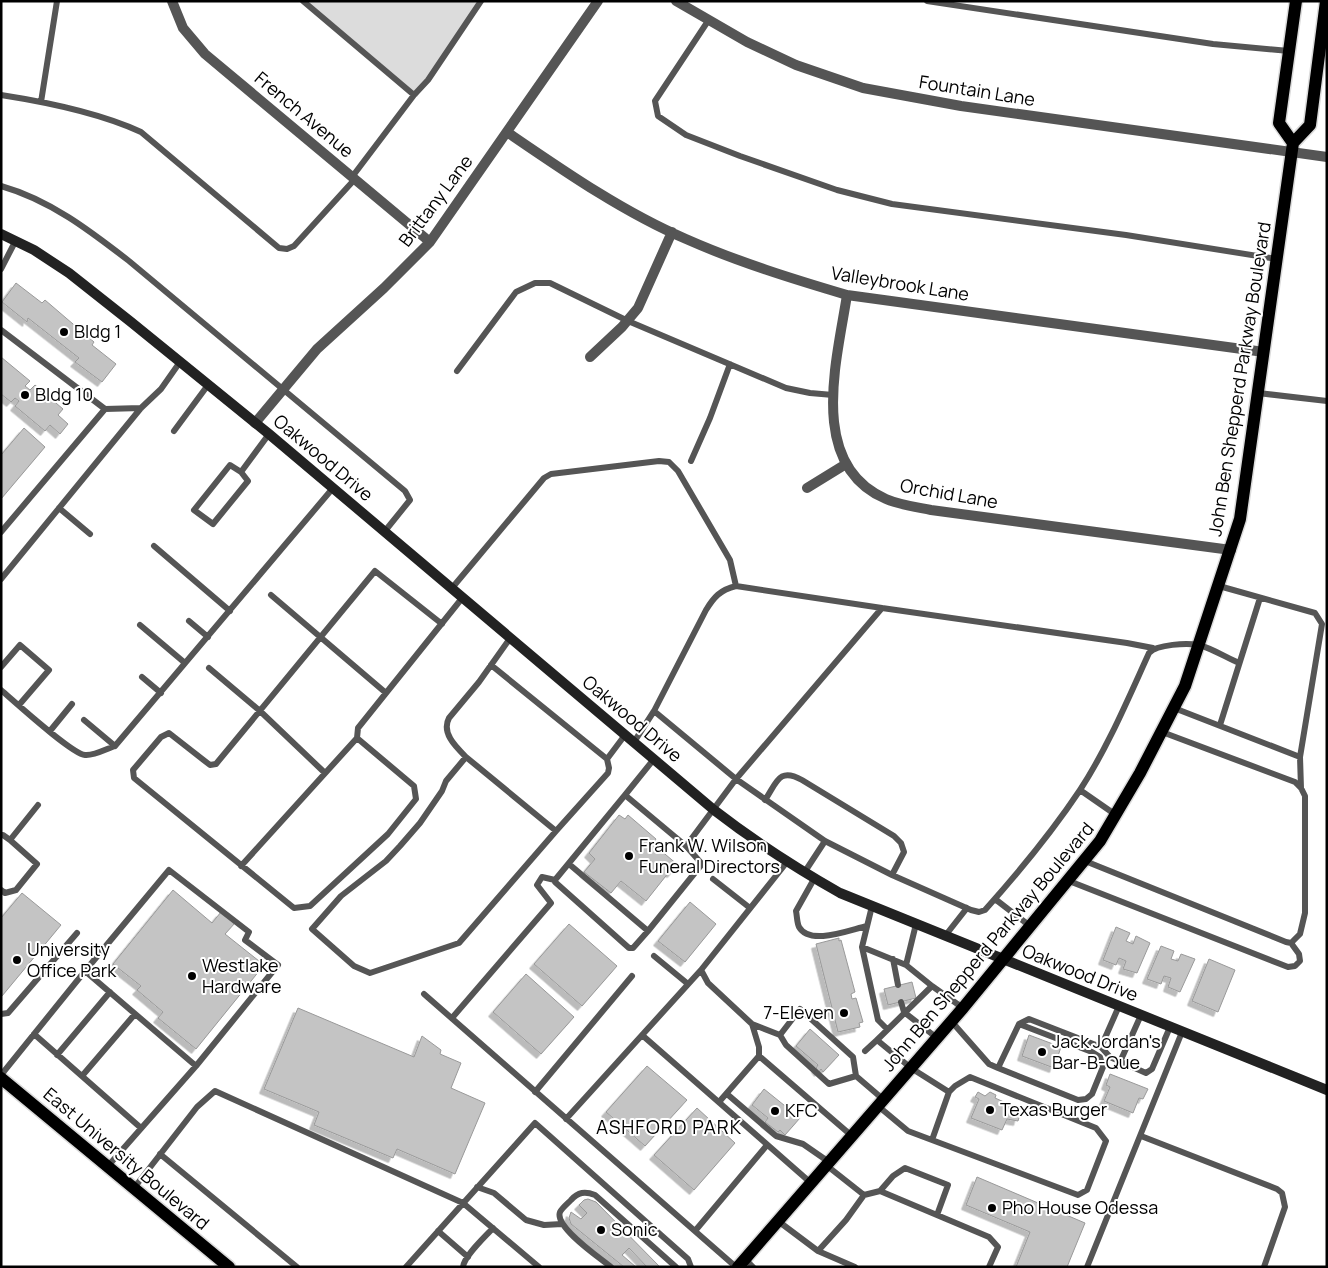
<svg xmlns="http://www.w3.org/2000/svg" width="1328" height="1268" font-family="Manrope,sans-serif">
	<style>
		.green { fill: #dcdcdc }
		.building { fill: #c4c4c4; stroke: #999; filter: url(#shadow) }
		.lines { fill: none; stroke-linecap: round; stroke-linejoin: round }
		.primary-casing { stroke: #dbdbdb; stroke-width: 15 }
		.lane { stroke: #555; stroke-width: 6 }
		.street { stroke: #555; stroke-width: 10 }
		.secondary { stroke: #222; stroke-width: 10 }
		.primary { stroke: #000; stroke-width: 12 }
		.poi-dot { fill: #000; stroke: #fff; stroke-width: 2 }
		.labels { text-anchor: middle; stroke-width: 4; stroke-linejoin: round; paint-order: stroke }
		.street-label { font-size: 18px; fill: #000; stroke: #fff }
		.poi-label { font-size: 18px; fill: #000; stroke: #fff; text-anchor: start }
		.neighbourhood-label { font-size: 19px; letter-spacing: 1px; fill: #000; stroke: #fff }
	</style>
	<defs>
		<filter id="shadow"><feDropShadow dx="-4.5" dy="4.5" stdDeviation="0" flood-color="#0004"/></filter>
	</defs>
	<rect width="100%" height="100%" fill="#fff"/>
	<path class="green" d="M303,1H480L417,97Z"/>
	<path class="building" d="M16,283L42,303L45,300L94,342L92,345L116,364L102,382L75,362L79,358L28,318L27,322L2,302Z
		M1,357L30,381L25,386L30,390L35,385L63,409L58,415L68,424L60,434L50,425L45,431L15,406L19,401L15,398L11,402L1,394Z
		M24,428L45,447L1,499V455Z
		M619,815L625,819L628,815L656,839L653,844L678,865L672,873L669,872L646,901L621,881L611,893L584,872L595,859L589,853Z
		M173,890L212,923L221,912L235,923L225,934L264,965L196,1049L158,1018L163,1012L137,990L141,986L113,964Z
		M22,893L61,925L2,996L1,918Z
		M690,902L716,924L685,962L658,941Z
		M569,924L617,966L582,1006L534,964Z
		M1116,927L1130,933L1126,941L1133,944L1136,936L1150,943L1137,973L1123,969L1126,961L1119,958L1116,965L1103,960Z
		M839,938V941L841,940L855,992L851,994L852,999L856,998L863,1022L859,1023L860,1027L838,1032L816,944Z
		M1161,946L1174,951L1171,959L1178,961L1181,954L1195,959L1180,992L1168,987L1171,978L1164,976L1161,984L1147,979Z
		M1209,959L1235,970L1218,1012L1192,1001Z
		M526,974L574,1017L541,1054L493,1012Z
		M912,982L916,998L888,1005L884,989Z
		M298,1008L414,1057L422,1036L441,1050L440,1054L461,1063L451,1088L485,1103L455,1174L397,1149L393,1158L314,1125L319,1112L264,1089Z
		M810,1029L839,1055L823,1072L821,1069L819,1072L816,1068L818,1065L796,1046Z
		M1029,1035L1061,1047L1054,1068L1022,1056Z
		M647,1066L687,1100L645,1146L606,1112Z
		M1110,1074L1148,1089L1143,1099L1139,1098L1133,1113L1104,1101L1110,1087L1106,1085Z
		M764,1089L800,1118L785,1135L780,1130L778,1132L765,1122L768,1118L752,1105Z
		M978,1092L985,1096L990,1092L996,1095L995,1098L1013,1106L1011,1110L1020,1114L1018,1121L1007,1119L1002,1130L971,1118L979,1099L975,1097Z
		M697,1108L735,1143L694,1190L654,1155Z
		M977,1177L1085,1223L1067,1267H1016L1030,1232L966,1205Z
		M588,1199L596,1202L660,1267H647L629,1248L622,1255L636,1267H624L571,1224L569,1218L571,1212L581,1219L587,1213L579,1205L584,1200Z"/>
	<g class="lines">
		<g class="primary-casing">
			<path id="primary" d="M1293,143L1279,123L1296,1
				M1,1078L229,1267
				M738,1267L963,1008L1100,841L1140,773L1185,686L1240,519L1293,143L1310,125L1326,1"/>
		</g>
		<path class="lane" d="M303,1L414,95L352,177
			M927,1L1213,44L1289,51
			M708,21L655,101L658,116L686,135L740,156L837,190L892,204L1126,235L1277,259
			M1,95C46,102 100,113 141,132L279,248L287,249L294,246L355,179
			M414,95L428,80L481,1
			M41,102L57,1
			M1,186C50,200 89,230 129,261L405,491L410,500L385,531
			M1,269L16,240
			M1,330L105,409L1,532
			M457,371L516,292L535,283H550L628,321L786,388L810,393L833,395
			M1258,393L1327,401
			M105,409L141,408
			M174,431L208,385
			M691,461L710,418L730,364
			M241,472L248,481L213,524L194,510L230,465L241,472L269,434
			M59,508L90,534
			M154,546L230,611
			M1,579L141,408L161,389L180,362
			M452,588L544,478L551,474L659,461L669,462L678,471L730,560L736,586
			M271,595L386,693
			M189,621L208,637
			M442,624L375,571L216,764L210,765L169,733L161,737L133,770L134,778L294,908L310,906L388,834L416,799L414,786L357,738L358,728L463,597
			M140,625L185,663
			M491,665L607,759
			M1,667L20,645L49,670L19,705
			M209,668L260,711L325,773
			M142,677L161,693
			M1,690C15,702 72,754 85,755C94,756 106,749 115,746L333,488
			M1174,708L1300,757L1322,624L1315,613L1219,586
			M654,711L706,610C714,597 720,590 736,586L882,608
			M84,720L115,746
			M1220,725L1260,598
			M50,731L72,704
			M634,742L654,711L736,779L825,841L892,875L971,910L979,912L985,910C1019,872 1052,832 1080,790C1108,747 1128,699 1149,653C1157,644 1187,643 1199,645C1211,648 1227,658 1239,663
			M466,757L446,781L442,791L420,823L400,846L386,861L341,896L312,929L354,966L370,973L459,943L556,831L466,757C456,747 441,733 449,718L479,682L511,637
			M1300,757L1301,788
			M1080,790L1116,815
			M765,800C777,782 779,767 802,780L894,836L901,843L904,852L892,875
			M556,831L608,773L609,768L607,759L625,735
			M1,835H3L10,840
			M686,846L736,779L882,608L1127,643L1153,648
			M1085,861L1286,942L1291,943L1300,934L1305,913V796L1301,788L1295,782L1162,732
			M569,864L648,931L633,948H629L555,882V880L625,795
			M241,866L357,738
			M804,873L825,841
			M713,879L750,908
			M814,879L796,911C797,916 797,923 799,927C810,946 849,930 867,926
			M1069,881L1288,967L1295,966L1300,961L1299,954L1291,943
			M1,890L5,893L16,890L37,864L10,840L38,805
			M995,899L1030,926
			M648,931L702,864L686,846L625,795L654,759
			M945,936L967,908
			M862,947L872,906
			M654,956L688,984
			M893,959L898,985
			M85,971L196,1066
			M932,986L963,1008
			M424,994L736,1267
			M901,1002L904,1012L937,1038
			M1,1014L8,1013L77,933
			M452,1018L551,903L537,885L542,877L555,880
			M952,1022L989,1064L998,1068
			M752,1024L780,1035L786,1045L829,1084L856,1076
			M1019,1024L1092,1052L1100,1057L1103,1067L1092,1094L1086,1099L1078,1100L998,1068L1019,1024L1029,1019L1101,1047L1119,1006
			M887,1029L878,1020L862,947L906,965
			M34,1034L141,1128
			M642,1035L811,1183
			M780,1035L800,1009L853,1057L856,1076L884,1100
			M877,1040L932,986L906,965L916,924
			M1101,1047L1110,1057L1146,1073L1152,1069L1170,1027
			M865,1051L877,1040L911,1068L949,1092L955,1086L970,1077L1096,1128L1106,1141L1087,1190L1078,1195L908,1131L878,1106
			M57,1055L110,992
			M759,1056L852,1136
			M1120,1062L1141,1015
			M1,1075L85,971L169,870L249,932L245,940L278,965L196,1066L108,1166
			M82,1076L135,1014
			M535,1092L632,976
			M727,1094L776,1136L803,1144L829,1162
			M719,1102L759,1056V1047L752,1024L708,983L701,970L787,862
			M566,1119L701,970
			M1141,1136L1277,1189L1282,1193L1285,1207L1264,1267
			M932,1140L949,1092
			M160,1154L297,1267
			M477,1187L494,1193L526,1220L544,1225L562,1224
			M134,1188L197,1107L215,1091L463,1203L539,1267
			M880,1191L893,1176L905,1168L948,1185L937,1215
			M864,1195L880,1191L989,1237L998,1247L989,1267
			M778,1221L818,1251L846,1220L864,1195L826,1165
			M438,1231L468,1257
			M695,1231L767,1145
			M818,1251L855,1267
			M745,1259L753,1267
			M406,1267L535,1123L688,1259L691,1267
			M463,1267C464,1256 485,1237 493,1228
			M611,1267C600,1258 554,1227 560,1212C562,1208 568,1203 571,1200C578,1192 585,1191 595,1195L676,1267
			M1087,1267L1182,1032"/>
		<path class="street" d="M172,1L183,28L205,54L430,242
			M676,1L747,42L796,65L863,88L961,106L1327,157
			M507,132C564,171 623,212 686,239C738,262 793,279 847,295L1264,352
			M847,295C837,360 807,465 886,499C900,505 916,507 931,510L1231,550
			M590,357L622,327L638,308L672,232
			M255,423L317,349L384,288L430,242L598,1
			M807,488L846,464"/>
		<path class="secondary" d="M1,234L34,250L69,273L131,322L269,434L714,810C754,841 796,868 840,893L1327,1090"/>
		<use href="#primary" class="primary"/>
	</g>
	<g class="poi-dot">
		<circle cx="64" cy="332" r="5"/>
		<circle cx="25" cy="395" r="5"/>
		<circle cx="629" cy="856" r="5"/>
		<circle cx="17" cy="960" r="5"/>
		<circle cx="192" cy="976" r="5"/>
		<circle cx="844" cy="1013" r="5"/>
		<circle cx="1042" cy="1052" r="5"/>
		<circle cx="990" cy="1110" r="5"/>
		<circle cx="775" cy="1111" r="5"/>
		<circle cx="992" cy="1208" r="5"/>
		<circle cx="601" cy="1230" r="5"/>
	</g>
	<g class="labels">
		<g class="street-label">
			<text transform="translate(977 91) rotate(9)" y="6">Fountain Lane</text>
			<text transform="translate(304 115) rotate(40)" y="6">French Avenue</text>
			<text transform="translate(436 201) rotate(-53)" y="6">Brittany Lane</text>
			<text transform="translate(900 284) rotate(9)" y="6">Valleybrook Lane</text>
			<text transform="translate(1240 379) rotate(-81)" y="6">John Ben Shepperd Parkway Boulevard</text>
			<text transform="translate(323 458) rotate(40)" y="6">Oakwood Drive</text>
			<text transform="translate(949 494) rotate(10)" y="6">Orchid Lane</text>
			<text transform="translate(632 719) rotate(40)" y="6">Oakwood Drive</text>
			<text transform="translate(988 947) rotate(-50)" y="6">John Ben Shepperd Parkway Boulevard</text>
			<text transform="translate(1080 973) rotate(22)" y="6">Oakwood Drive</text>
			<text transform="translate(126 1159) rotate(40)" y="6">East University Boulevard</text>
		</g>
		<g class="poi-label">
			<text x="74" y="338">Bldg 1</text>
			<text x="35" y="401">Bldg 10</text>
			<text x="639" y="852">Frank W. Wilson<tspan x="639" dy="21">Funeral Directors</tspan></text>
			<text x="27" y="956">University<tspan x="27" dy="21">Office Park</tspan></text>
			<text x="202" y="972">Westlake<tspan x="202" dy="21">Hardware</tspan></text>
			<text x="834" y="1019" text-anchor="end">7-Eleven</text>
			<text x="1052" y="1048">Jack Jordan's<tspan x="1052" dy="21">Bar-B-Que</tspan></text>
			<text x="1000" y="1116">Texas Burger</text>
			<text x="785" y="1117">KFC</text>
			<text x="1002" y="1214">Pho House Odessa</text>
			<text x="611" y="1236">Sonic</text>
		</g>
		<g class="neighbourhood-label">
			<text x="669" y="1134">ASHFORD PARK</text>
		</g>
	</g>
	<rect width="1328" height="1268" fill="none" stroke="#000000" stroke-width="5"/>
</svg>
